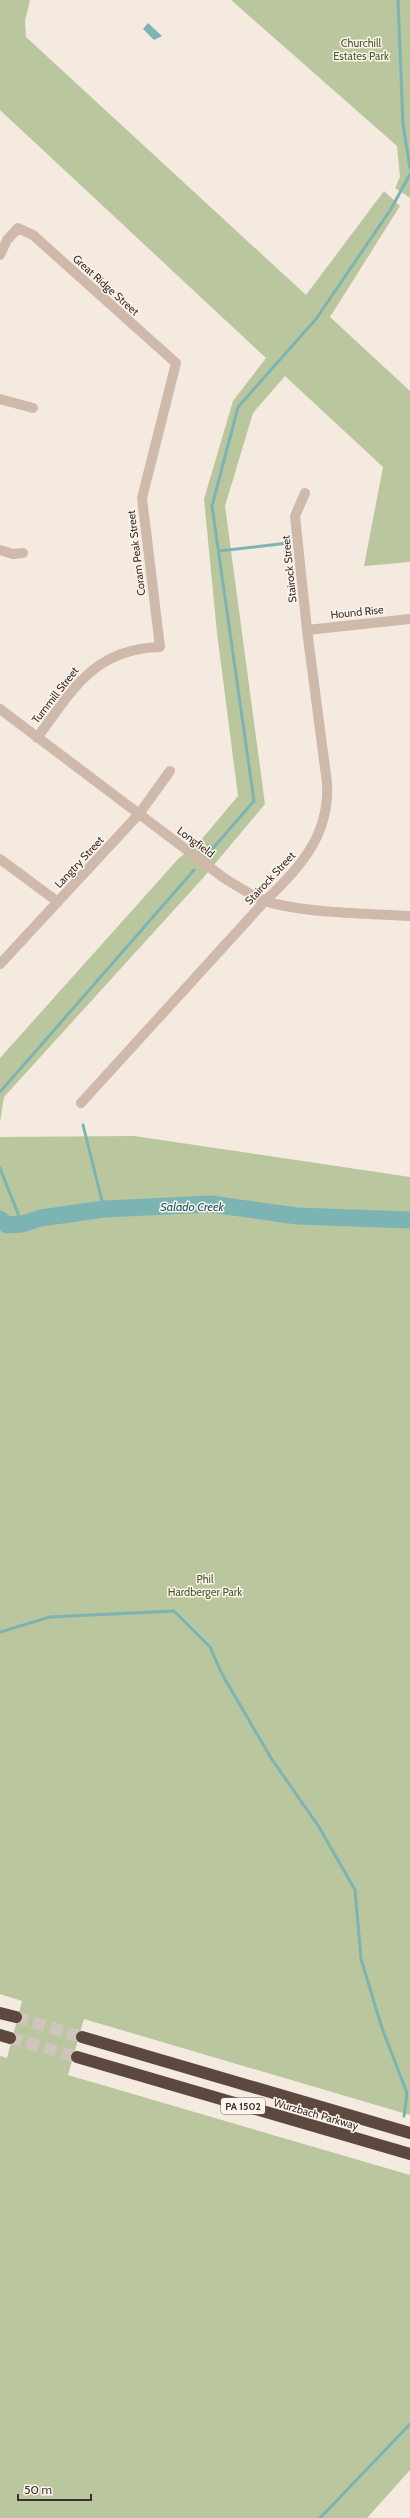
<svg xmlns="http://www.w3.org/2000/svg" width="410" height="2518" font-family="Cabin,sans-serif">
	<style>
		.green { fill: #bac69e }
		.water { fill: #7cb4b4 }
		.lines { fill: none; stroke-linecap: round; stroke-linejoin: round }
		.stream { stroke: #7cb4b4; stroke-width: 3 }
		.river { stroke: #7cb4b4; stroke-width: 17 }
		.highway-tunnel { stroke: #d0c5bc; stroke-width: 12; stroke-dasharray: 12 6; stroke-linecap: butt }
		.minor { stroke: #ceb9aa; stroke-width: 10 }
		.highway { stroke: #5d4840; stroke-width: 12 }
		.labels { text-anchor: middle; stroke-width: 3; stroke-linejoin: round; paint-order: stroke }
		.shield { fill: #fcf4ed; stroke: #766a64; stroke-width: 1 }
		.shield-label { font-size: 10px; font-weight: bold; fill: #3c2f2a }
		.park-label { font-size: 11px; fill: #4d5c2c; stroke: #fcf4ed }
		.street-label { font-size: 11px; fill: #3c2f2a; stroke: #fcf4ed }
		.water-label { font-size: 12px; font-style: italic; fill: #1c6061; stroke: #fcf4ed }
	</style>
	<rect width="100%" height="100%" fill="#f5eae0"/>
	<path class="green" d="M0,0H30L25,21L26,37L306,295L384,191L400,206L330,317L410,391V562L364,566L383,467L285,376L253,413L225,506L265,804L203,878L4,1097L0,1122V1058L179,858L196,846L238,796L217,633L204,499L233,401L266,358L0,110Z
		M231,0H410V198L395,188L400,177L397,146Z
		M134,1136L410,1177V2115L84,2019L68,2075L410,2175V2470L367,2518H0V2056L7,2058L22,2001L0,1994V1137Z"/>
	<path class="water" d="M148,23L162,36L154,40L143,29Z"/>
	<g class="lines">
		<path class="stream" d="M398,0L403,125L410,168
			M219,551L288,543
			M207,855L254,801L212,506L238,407L316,319L391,209L410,174
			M0,1092L194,870
			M83,1125L104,1209
			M0,1168L22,1224
			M0,1632L50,1617L174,1611L210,1647L222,1674L271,1758L319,1827L355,1890L361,1959L382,2028L407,2093L404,2116
			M320,2518L410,2424"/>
		<path class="river" d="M0,1219L7,1225L22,1224L41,1218L104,1209L211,1204L297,1216L410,1220"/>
		<path class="highway-tunnel" d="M16,2017L82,2037
			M10,2038L77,2057"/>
		<path class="minor" d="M0,255L7,240L18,228L33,235L176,363L142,498L160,647C94,649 73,689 37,738
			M0,399L33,408
			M0,550L13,554L23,553
			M307,630L410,619
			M0,709L224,878C241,888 257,900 276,904C319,914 366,913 410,916
			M0,859L58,902
			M0,964L139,814L170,771
			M81,1103L266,900C301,867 330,834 327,783L307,630L295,516L305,493"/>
		<path class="highway" d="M0,2013L16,2017
			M0,2035L10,2038
			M82,2037L410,2133
			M77,2057L410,2154"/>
	</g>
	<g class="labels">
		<rect class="shield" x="221" y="2098" width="44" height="16" rx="3"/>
		<g class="shield-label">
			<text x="243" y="2110">PA 1502</text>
		</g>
		<g class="park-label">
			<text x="361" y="47">Churchill<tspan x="361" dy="13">Estates Park</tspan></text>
			<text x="205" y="1583">Phil<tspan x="205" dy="13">Hardberger Park</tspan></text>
		</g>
		<g class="street-label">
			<text transform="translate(106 285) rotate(42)" y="4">Great Ridge Street</text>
			<text transform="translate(136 553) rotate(-97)" y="4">Coram Peak Street</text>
			<text transform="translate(289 569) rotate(-96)" y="4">Stairock Street</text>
			<text transform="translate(357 612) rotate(-6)" y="4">Hound Rise</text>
			<text transform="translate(55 695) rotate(-52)" y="4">Turnmill Street</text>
			<text transform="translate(196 842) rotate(37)" y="4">Longfield</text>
			<text transform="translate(79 862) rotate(-47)" y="4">Langtry Street</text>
			<text transform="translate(270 878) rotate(-47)" y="4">Stairock Street</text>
			<text transform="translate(316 2114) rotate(16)" y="4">Wurzbach Parkway</text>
		</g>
		<g class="water-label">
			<text x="192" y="1211">Salado Creek</text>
		</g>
	</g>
	<path d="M18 2494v6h73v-6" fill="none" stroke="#3c2f2a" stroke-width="2"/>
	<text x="24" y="2494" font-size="12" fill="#3c2f2a" stroke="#fcf4ed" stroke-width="3" paint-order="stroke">50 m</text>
</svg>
